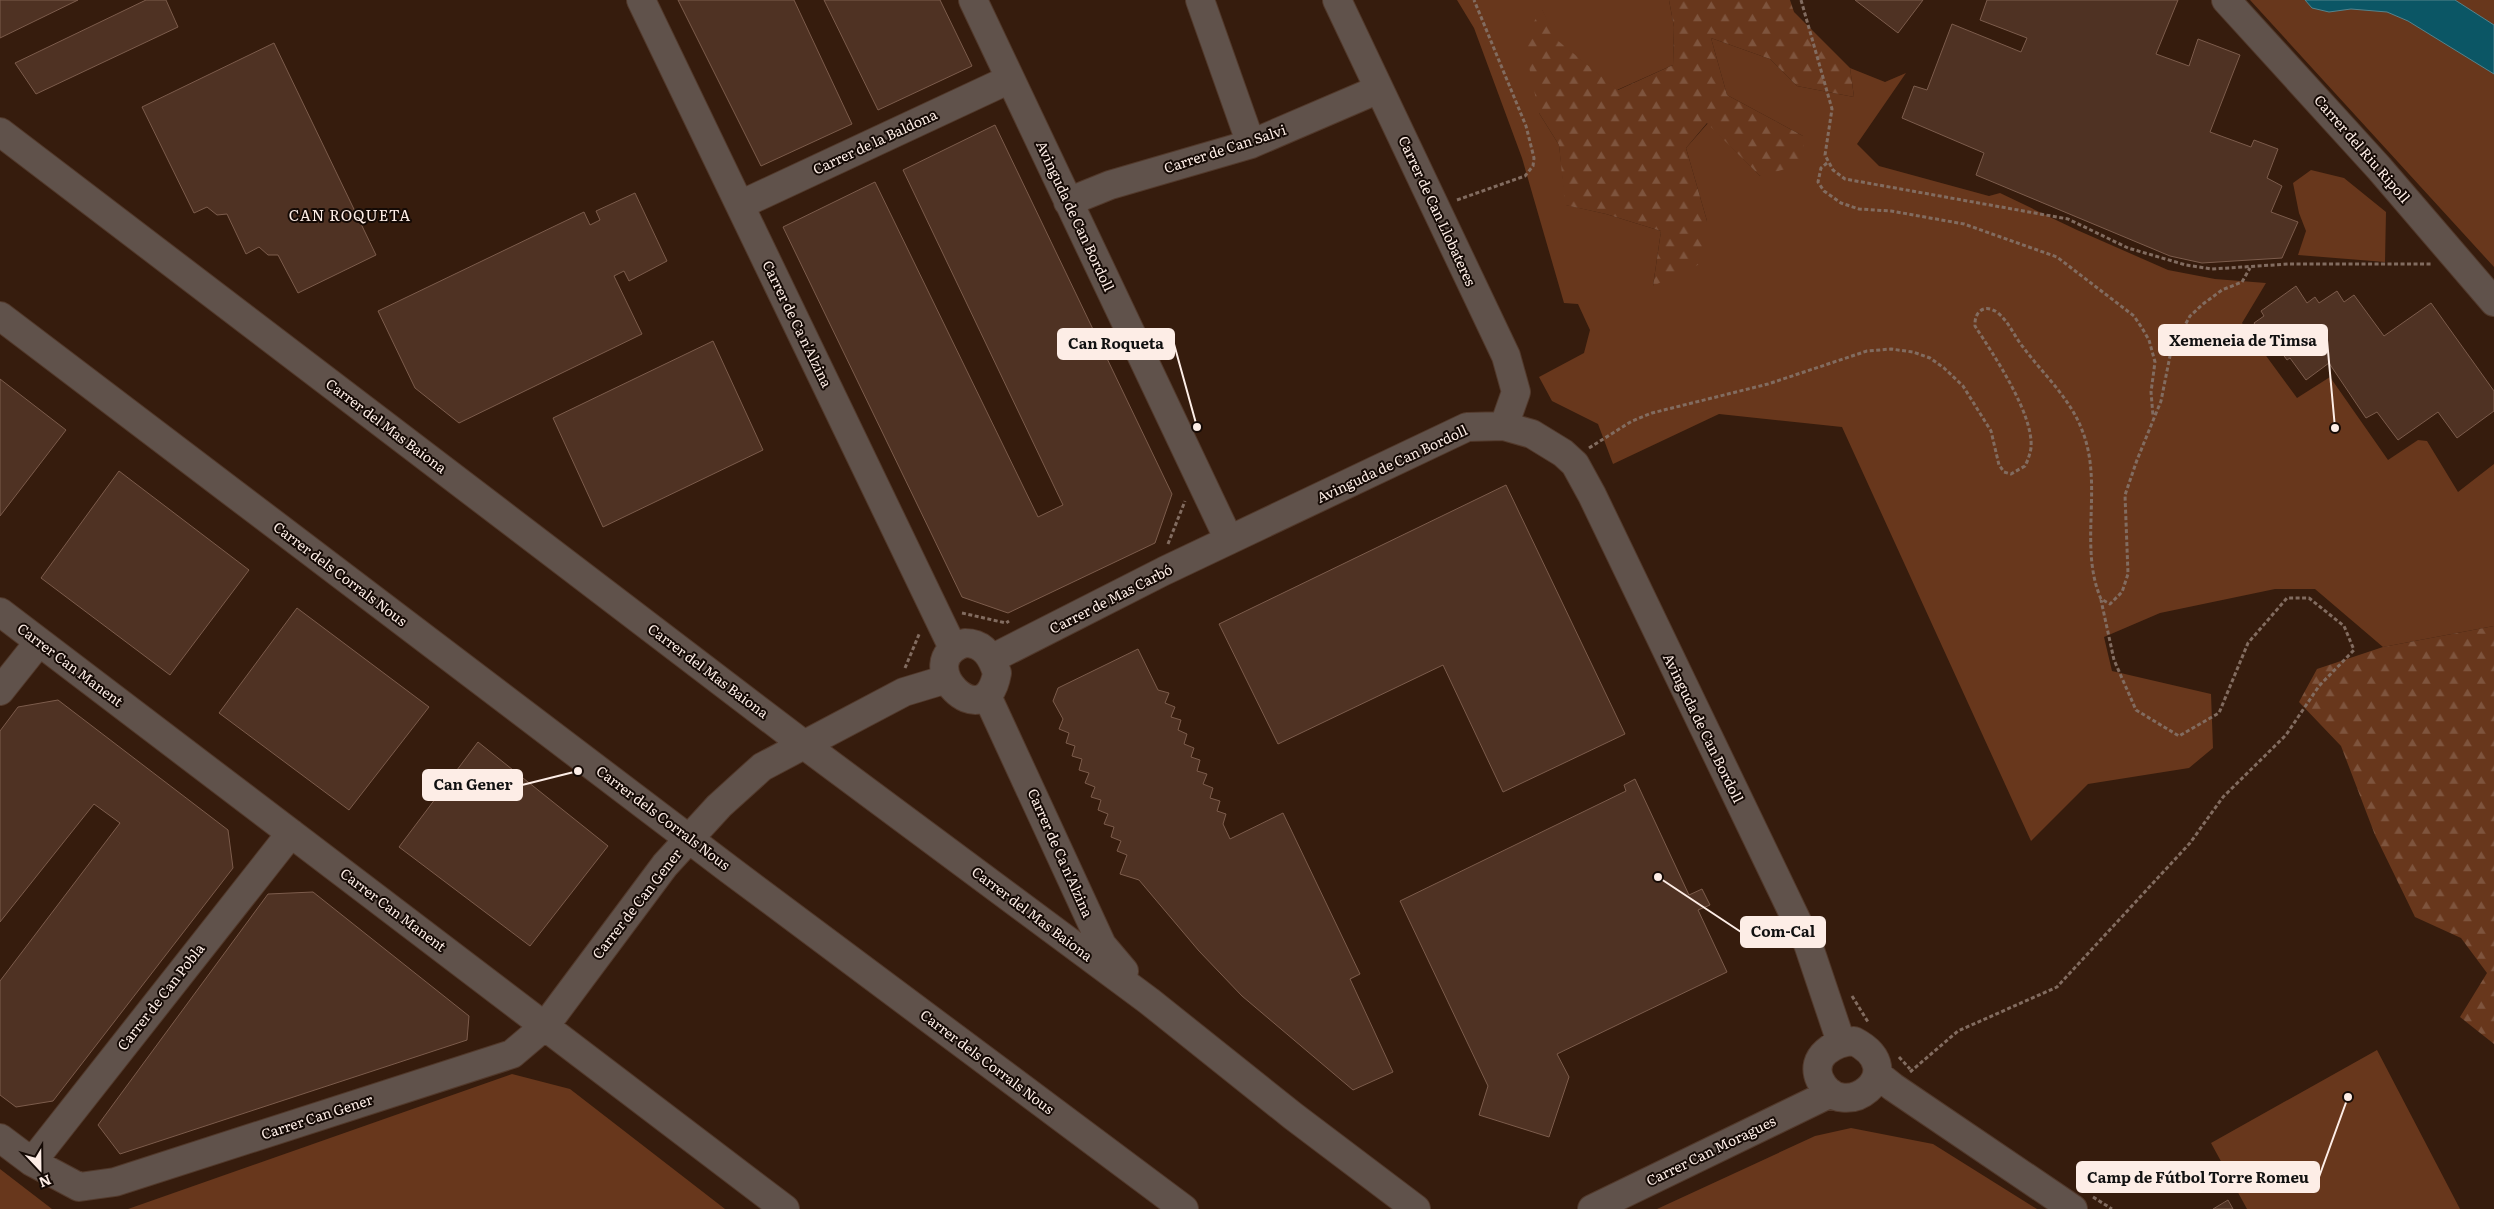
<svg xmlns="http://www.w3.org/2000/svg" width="2494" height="1209" font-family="Literata,serif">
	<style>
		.green { fill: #68371c }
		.forest { fill: url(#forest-firs) }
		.water { fill: #0b5665; stroke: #54838c }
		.building { fill: #4f3223; stroke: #7c5c4c }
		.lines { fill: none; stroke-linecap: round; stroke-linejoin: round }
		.minor-casing { stroke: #52392b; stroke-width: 30 }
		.path { stroke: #826c60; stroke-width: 3; stroke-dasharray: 4 2.5; stroke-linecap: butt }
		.minor { stroke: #60524b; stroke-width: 28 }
		.labels { text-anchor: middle; stroke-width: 4; stroke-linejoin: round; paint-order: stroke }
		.street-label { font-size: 14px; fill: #fdede6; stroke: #150a05 }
		.neighbourhood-label { font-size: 15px; letter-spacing: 1px; fill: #fdede6; stroke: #150a05 }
		.leader { fill: none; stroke: #fdede6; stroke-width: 2 }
		.callout-dot { fill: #fdede6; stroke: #150a05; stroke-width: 2 }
		.callout { fill: #fdede6; stroke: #fdede6; stroke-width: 2 }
		.callout-label { font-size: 15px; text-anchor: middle; font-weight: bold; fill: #111 }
	</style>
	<defs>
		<pattern id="forest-firs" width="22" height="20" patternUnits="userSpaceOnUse" patternTransform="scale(1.25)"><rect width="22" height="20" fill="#68371c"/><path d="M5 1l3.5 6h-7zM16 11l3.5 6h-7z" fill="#7e543d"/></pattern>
	</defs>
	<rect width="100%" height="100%" fill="#361c0d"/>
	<path class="green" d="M1457,0H1669L1674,27L1673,65L1617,90L1556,40L1542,10L1539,113L1559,145L1566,205L1606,214L1661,231L1653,286L1707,221L1686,148L1708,123L1760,176L1803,136L1727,95L1711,38L1770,59L1797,86L1854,97L1850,68L1885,82L1906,73L1857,144L1879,166L1989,196L2000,193L2077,230L2168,270L2215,279L2266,283L2242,323L2297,398L2330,377L2388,460L2418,440L2427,441L2458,492L2494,464V626L2383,647L2315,589H2275L2160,613L2104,637L2112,671L2211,694L2213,748L2189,768L2088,784L2031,841L1842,427L1719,414L1613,464L1598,424L1552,401L1539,377L1584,353L1590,330L1578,304L1564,303L1522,158L1474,28Z
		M2250,0H2494V267Z
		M2311,170L2344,178L2386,212L2385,262L2298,255L2306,231L2299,213L2293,183Z
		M2377,1050L2460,1209H2247L2211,1143Z
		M512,1074L570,1089L725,1209H128Z
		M1851,1128L1933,1144L2037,1209H1657L1815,1136Z
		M0,1169L52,1209H0Z"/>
	<path class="forest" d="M1669,0H1790L1794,12L1850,68L1854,97L1797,86L1770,59L1711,38L1727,95L1803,136L1804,164L1760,176L1707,123L1686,148L1707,221L1702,263L1653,286L1661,231L1606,214L1565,205L1559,145L1539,113L1523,39L1542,9L1557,40L1618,90L1673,65L1674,27Z
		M2494,626V1044L2460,1017L2487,973L2461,938L2415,917L2375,835L2341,746L2299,702L2317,669L2383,647Z"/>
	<path class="water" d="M2305,0H2455L2494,25V74L2408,21L2387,12L2351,9L2329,12L2312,8Z"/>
	<path class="building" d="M0,0H78L0,38Z
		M146,0H166L178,27L36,94L15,63Z
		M678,0H794L852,124L761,166Z
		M824,0H940L972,66L878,110Z
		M1855,0H1923L1898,33Z
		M1987,0H2178L2156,54L2189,66L2198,39L2240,55L2210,132L2251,147L2254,140L2278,149L2267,178L2282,186L2271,212L2298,222L2282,258L2202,263L2170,256L1976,175L1984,153L1902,118L1914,86L1927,90L1952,24L2021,52L2027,38L1980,20Z
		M274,43L376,255L298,293L278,255H268L259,247L246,254L227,214L217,215L207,207L194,213L142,107Z
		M995,125L1172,494L1155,543L1008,613L962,597L783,227L875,182L1038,517L1063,505L903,170Z
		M635,193L667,261L629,281L624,271L614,276L642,334L459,423L415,388L378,311L584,212L590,225L600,220L596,211Z
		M2296,286L2307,303L2315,297L2319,303L2337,291L2344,302L2354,295L2384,336L2431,303L2494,391V411L2457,438L2438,412L2398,440L2377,412L2366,418L2329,363L2306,380L2290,358L2287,360L2279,349L2286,344L2280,336L2269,344L2254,323L2264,316L2261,311Z
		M713,341L763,450L603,527L553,418Z
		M0,379L66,430L0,516Z
		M119,471L249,570L170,675L41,578Z
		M1506,485L1625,734L1503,792L1443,665L1278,744L1219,624Z
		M297,608L429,707L349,810L219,713Z
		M1138,649L1158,690L1169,693L1165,703L1175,707L1171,717L1181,720L1178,730L1187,734L1184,744L1194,748L1191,757L1200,760L1197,771L1207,774L1203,784L1213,788L1210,798L1220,801L1217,811L1226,814L1223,824L1230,839L1283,813L1360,974L1350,979L1393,1072L1353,1090L1242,996L1199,951L1139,880L1120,874L1127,855L1117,851L1121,841L1111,837L1114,827L1104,824L1108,814L1098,810L1101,800L1091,797L1095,787L1085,783L1089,773L1079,770L1082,759L1072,756L1075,746L1066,743L1069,733L1059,729L1063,719L1053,701L1058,688Z
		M58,700L228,830L233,868L53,1101L16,1107L0,1095V981L120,823L94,804L0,922V731L18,707Z
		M478,742L608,846L530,946L399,847Z
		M1635,779L1689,895L1702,889L1710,905L1698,910L1727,972L1557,1054L1569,1077L1549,1137L1479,1115L1488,1086L1400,901L1626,791L1624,785Z
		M313,892L469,1016L467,1040L120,1154L98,1125L268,894Z
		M2228,1200L2233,1209H2213Z"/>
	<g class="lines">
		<g class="minor-casing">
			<path id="minor" d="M641,0L953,648
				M973,0L1229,540
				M1200,0L1251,144
				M1337,0L1506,356L1516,392L1504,426
				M2226,0L2379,168L2494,302
				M0,132L803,744L1149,1001L1293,1116L1416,1209
				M1068,202L1110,185L1251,144L1379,89
				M740,205L1010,79
				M0,316L730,870L1184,1209
				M0,612L785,1209
				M965,643C984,643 992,657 997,673C985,741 908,661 965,643Z
				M993,658L1164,571L1467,427L1504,426L1532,434L1563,453L1575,464L1592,495L1808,944L1841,1042
				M0,691L39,642
				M987,696L1102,945L1124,971
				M1854,1041C1914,1072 1842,1126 1820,1080C1809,1056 1835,1042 1854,1041Z
				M1878,1075L1893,1087L2073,1209
				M0,1138L32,1162L79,1187L115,1182L512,1054L545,1026L665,865L719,806L762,767L904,692L947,679
				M32,1162L291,833
				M1592,1209L1831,1093"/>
		</g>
		<path class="path" d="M1801,0L1832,109L1825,155L1833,170L1845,179L2068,219L2128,248L2186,265L2212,269L2289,264H2431
			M1827,163L1821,168L1818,182L1824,191L1841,203L1859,209L1891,211L1964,224L2057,257L2134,316L2142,328L2149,340L2155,362L2151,392L2153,416
			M1457,200L1525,176L1533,166L1534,158L1526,126L1474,0
			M1589,448L1632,421L1652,413L1768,384L1867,351L1891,349L1913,352L1930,358L1944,368L1963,386L1991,431L1999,465L2004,472L2011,474L2025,466C2028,460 2030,454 2031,448C2034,414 1993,354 1975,326C1974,311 1985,303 1998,313C2009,322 2014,336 2023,347C2043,374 2070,398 2082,430C2104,484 2078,546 2101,599L2110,604L2122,592L2128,574L2125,495L2137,460L2161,401L2171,351L2190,316L2203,304L2222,290L2242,282L2250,268
			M1168,544L1185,501
			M962,613L1006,623L1009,621
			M905,668L920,632
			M1852,996L1868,1022
			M1899,1057L1910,1069
			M1910,1072L1958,1031L2057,987L2190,843L2223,797L2286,735L2319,686L2354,650L2344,626L2309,598H2287L2248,643L2219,713L2179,736L2136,710L2114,660L2101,600
			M2093,1197L2112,1209"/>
		<use href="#minor" class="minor"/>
	</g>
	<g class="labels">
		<g class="street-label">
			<text transform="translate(875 142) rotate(-25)" y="5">Carrer de la Baldona</text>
			<text transform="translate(1225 149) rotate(-18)" y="5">Carrer de Can Salvi</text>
			<text transform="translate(2362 149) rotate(49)" y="5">Carrer del Riu Ripoll</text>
			<text transform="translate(1437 211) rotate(65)" y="5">Carrer de Can Llobateres</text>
			<text transform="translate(1075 216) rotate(65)" y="5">Avinguda de Can Bordoll</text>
			<text transform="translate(797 324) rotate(64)" y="5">Carrer de Ca n'Alzina</text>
			<text transform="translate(386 426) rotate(37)" y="5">Carrer del Mas Baiona</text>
			<text transform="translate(1392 464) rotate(-25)" y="5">Avinguda de Can Bordoll</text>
			<text transform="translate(340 574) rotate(37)" y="5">Carrer dels Corrals Nous</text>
			<text transform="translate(1111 599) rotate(-27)" y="5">Carrer de Mas Carbó</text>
			<text transform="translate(70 665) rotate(37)" y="5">Carrer Can Manent</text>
			<text transform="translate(708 671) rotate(37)" y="5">Carrer del Mas Baiona</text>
			<text transform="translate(1703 728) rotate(64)" y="5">Avinguda de Can Bordoll</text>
			<text transform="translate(663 818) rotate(37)" y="5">Carrer dels Corrals Nous</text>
			<text transform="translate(1060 853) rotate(66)" y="5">Carrer de Ca n'Alzina</text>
			<text transform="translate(637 904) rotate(-52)" y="5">Carrer de Can Gener</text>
			<text transform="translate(393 910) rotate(37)" y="5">Carrer Can Manent</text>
			<text transform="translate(1032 914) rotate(37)" y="5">Carrer del Mas Baiona</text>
			<text transform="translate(161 997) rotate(-52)" y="5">Carrer de Can Pobla</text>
			<text transform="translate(987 1062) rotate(37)" y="5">Carrer dels Corrals Nous</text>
			<text transform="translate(317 1117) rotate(-18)" y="5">Carrer Can Gener</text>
			<text transform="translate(1711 1151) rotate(-26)" y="5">Carrer Can Moragues</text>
		</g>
		<g class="neighbourhood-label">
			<text x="350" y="221">CAN ROQUETA</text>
		</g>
	</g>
	<path class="leader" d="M2335 428L2327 340M1197 427L1174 344M578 771L522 785M1658 877L1741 932M2348 1097L2319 1177"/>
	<g class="callout-dot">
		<circle cx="2335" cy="428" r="5"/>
		<circle cx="1197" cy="427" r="5"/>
		<circle cx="578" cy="771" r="5"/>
		<circle cx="1658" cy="877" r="5"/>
		<circle cx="2348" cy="1097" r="5"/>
	</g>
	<g class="callout">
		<rect x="2159" y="325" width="168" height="30" rx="5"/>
		<rect x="1058" y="329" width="116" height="30" rx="5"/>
		<rect x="423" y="770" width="99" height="30" rx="5"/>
		<rect x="1741" y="917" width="84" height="30" rx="5"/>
		<rect x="2077" y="1162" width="242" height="30" rx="5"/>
	</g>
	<g class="callout-label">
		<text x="2243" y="346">Xemeneia de Timsa</text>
		<text x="1116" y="349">Can Roqueta</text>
		<text x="473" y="790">Can Gener</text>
		<text x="1783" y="937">Com-Cal</text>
		<text x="2198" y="1183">Camp de Fútbol Torre Romeu</text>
	</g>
	<g transform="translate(40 1169) rotate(158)" stroke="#150a05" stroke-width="4" paint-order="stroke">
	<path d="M0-4L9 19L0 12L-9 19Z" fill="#fdede6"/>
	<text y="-8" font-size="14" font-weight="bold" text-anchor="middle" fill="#fdede6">N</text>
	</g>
</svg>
